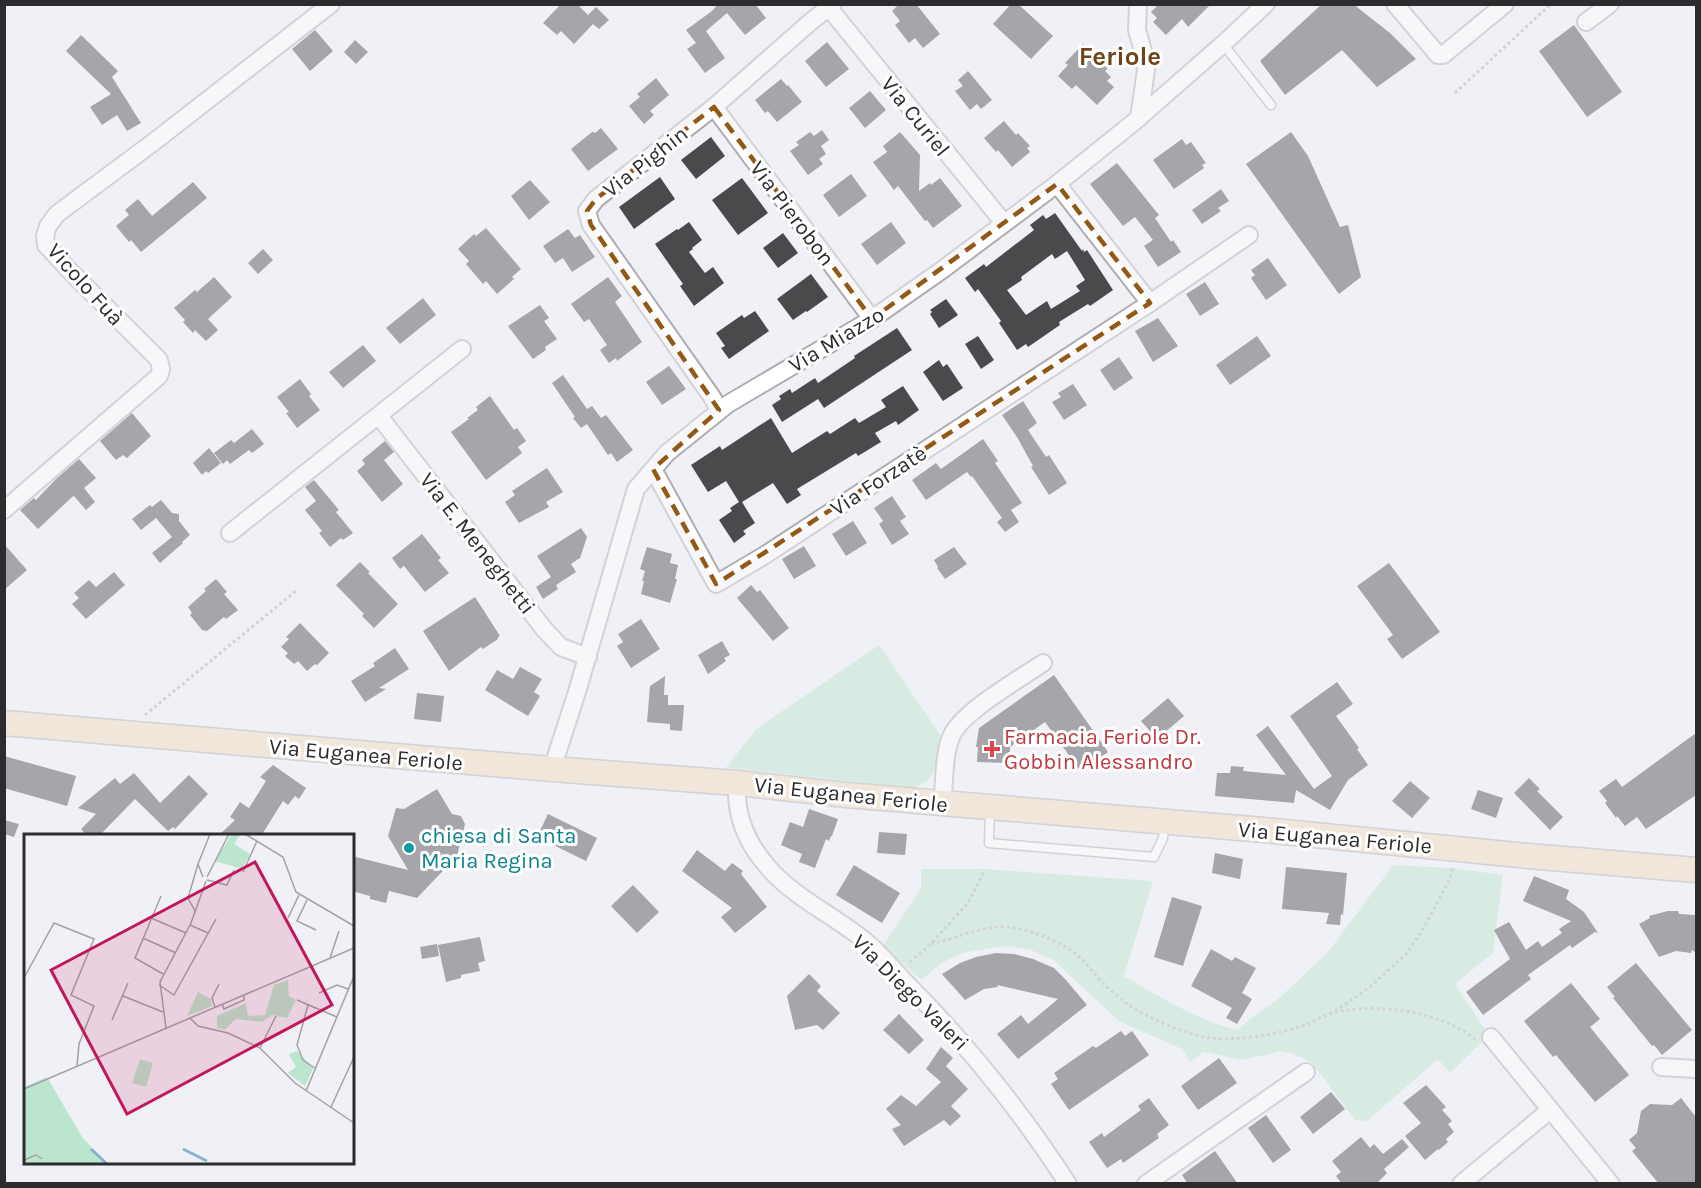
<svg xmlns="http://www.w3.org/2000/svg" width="1701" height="1188" font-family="Karla,sans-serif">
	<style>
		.green { fill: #bbe5cc }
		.building { fill: #4c494d; fill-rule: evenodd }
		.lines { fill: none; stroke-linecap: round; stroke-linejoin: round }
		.lane-casing { stroke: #adadb2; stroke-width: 11 }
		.street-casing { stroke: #adadb2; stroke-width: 20 }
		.secondary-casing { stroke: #adadb2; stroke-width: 27 }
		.path { stroke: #adadb1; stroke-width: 3; stroke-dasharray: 3 3; stroke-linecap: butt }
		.lane { stroke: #fff; stroke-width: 8 }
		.street { stroke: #fff; stroke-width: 16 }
		.secondary { stroke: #f2dab8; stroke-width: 24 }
		.marked { fill: none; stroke: #925914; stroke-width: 4.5; stroke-dasharray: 12 8; stroke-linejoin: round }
		.health-dot { fill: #e0444e; stroke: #fff; stroke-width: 2 }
		.culture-dot { fill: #0f9aa8; stroke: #fff; stroke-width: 2 }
		.labels { text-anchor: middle; stroke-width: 6; stroke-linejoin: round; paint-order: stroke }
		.street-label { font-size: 22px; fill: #2c2c2e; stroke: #fff }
		.health-label { font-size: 22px; fill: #be3a42; stroke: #fff; text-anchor: start }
		.culture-label { font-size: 22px; fill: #0d838f; stroke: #fff; text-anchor: start }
		.quarter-label { font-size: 26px; font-weight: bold; fill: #6d4518; stroke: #fff }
		.inset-river { fill: none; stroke: #88b3cb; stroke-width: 3 }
		.inset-road { fill: none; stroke: #a2a2a6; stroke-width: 1.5 }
		.view { fill: #c2185b; fill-opacity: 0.15; stroke: #c2185b; stroke-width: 3 }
		.inset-edge { fill: none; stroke: #2c2c2e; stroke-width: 3 }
	</style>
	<rect width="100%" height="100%" fill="#f0f1f6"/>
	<path class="green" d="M879,645L941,736C934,762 943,778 912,788L726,768L756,729Z
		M1393,865L1453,868L1503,875L1493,953L1455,984L1489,1035L1450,1073L1438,1059L1367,1121L1355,1120L1312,1063L1297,1055L1282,1051L1242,1060L1203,1052L1190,1062L1182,1049L1120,1022L1053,960L1031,950L1005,946L962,953L942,963L921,980L883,946L921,889V869H984L1153,881L1124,976C1158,995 1199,1022 1238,1030L1252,1017L1276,1001L1328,952Z"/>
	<path class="building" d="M561,4H577L588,15L596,7L609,20L599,29L593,24L574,44L561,31L557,35L543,23Z
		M718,4H755L766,18L745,35L727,13L706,31L725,58L705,73L687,49L696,43L686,30L712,11Z
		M899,4H916L940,34L923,48L915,38L909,43L895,25L900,21L892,11Z
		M1011,4H1018L1053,36L1031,59L993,24Z
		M1159,4H1211L1188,27L1182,19L1166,35L1153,22L1157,18L1151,12Z
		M1322,4H1353L1390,33L1416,59L1377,87L1342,50L1285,95L1260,61Z
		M1574,25L1622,92L1587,117L1539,51Z
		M315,30L333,51L310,71L292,49Z
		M81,35L118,71L112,77L141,123L127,131L117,115L102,125L90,107L111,94L66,51Z
		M355,40L368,52L356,64L344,52Z
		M827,42L849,69L826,87L805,61Z
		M1083,44L1108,68L1105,71L1111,77L1107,81L1114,87L1097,105L1076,85L1072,89L1058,76L1068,65L1065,63Z
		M968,71L992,100L981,109L977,104L970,110L955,91L963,86L958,80Z
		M656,78L669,95L650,111L654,115L644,124L629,106L640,97L637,94Z
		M781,79L787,86L788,85L802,102L777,122L768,111L765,113L755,100Z
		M870,91L886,110L865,128L849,108Z
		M1004,121L1016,135L1018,133L1030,146L1027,148L1030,152L1012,167L998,150L996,152L984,138Z
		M601,128L618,149L588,171L571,149L592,132H593L595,133Z
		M822,130L829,140L821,146L826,154L819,159L823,164L808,175L790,151L799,145L796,142L810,132L814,136Z
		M900,132L920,155L919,191L930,183L931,185L940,178L962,206L933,228L927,220L925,221L898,186L894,190L873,162L887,152L883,146Z
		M1291,132L1308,156L1340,227L1348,225L1361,277L1339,294L1246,164Z
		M711,137L725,156L696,179L681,160Z
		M1182,139L1186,145L1191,142L1206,163L1202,165L1204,168L1174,189L1153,160Z
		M1117,163L1159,215L1155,218L1171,242L1173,240L1181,252L1158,267L1144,246L1153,240L1135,217L1123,226L1090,184Z
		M851,174L867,196L839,217L823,195Z
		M660,177L675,199L634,229L619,207Z
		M742,178L768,213L738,235L712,200Z
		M530,180L550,202L529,220L511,196Z
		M193,182L207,198L141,252L131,240L129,242L116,226L129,215L125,210L138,199L152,216Z
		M1221,189L1229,201L1218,208L1221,211L1202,224L1192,210Z
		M1055,213L1082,251L1083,249L1084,252L1087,250L1113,290L1090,306L1088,304L1059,322L1060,325L1028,347L1026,344L1017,350L999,323L1001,321L978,289L975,292L965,278L984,264L986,267L1034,230L1030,225L1043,215L1046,219ZM1067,251L1085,280L1076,286L1080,291L1051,309L1047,301L1026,315L1007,290L1022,280L1021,277L1052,254L1055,259Z
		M689,222L702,240L692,248L693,249L689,252L705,273L713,267L724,283L694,306L680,286L683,284L655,244L677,229L678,230Z
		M891,222L906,243L877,265L861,244Z
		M486,228L521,269L512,277L514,279L497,294L486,281L483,284L466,264L469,261L458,249L474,234L476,236Z
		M568,229L575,238L580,235L595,257L572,272L563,258L555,263L543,246Z
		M783,233L798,253L778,268L763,248Z
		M263,249L273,260L258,274L248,263Z
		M1268,258L1287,285L1266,300L1251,278L1255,275L1251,270Z
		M811,274L828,297L807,312L806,311L793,320L777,299Z
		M214,277L232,297L208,319L218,330L206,341L195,330L193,333L183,322L185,320L174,308L195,290L197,292Z
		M608,277L622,296L615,302L642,342L617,361L616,358L609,363L600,350L607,345L589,319L584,322L571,304Z
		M1205,282L1219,304L1200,316L1186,294Z
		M423,298L436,315L400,344L386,328Z
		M946,299L958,315L939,328L930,314L932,312L930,310Z
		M540,305L549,318L544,321L557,339L545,347L546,350L533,359L508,326Z
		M755,311L769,331L729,359L721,348L725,346L716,333L742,315L744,318Z
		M1158,318L1178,346L1153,362L1135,331Z
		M897,328L912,350L824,408L818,399L782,422L772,405L781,399L779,396L790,389L792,393L815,378L818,383L855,358L854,356Z
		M978,336L994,360L981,369L965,344Z
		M1257,336L1271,356L1230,385L1216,365Z
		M363,345L376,361L343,388L329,372Z
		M1119,357L1133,378L1114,391L1100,370Z
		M939,360L943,367L947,364L963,388L943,401L923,372Z
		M669,366L686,389L662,405L646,382Z
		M563,375L587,409L592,406L601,418L606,415L633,450L617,462L611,453L608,455L587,424L581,428L573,418L575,417L552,383Z
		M300,379L311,394L309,396L320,410L297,428L286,413L289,412L277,397Z
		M1073,384L1087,405L1064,420L1052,402L1061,397L1058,393Z
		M903,386L919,410L898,425L896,421L875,433L881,442L858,456L856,453L797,489L801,495L787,504L773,483L742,502L755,523L743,531L746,534L734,543L719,520L732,511L730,508L739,502L726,481L708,492L691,465L720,446L722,450L771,418L792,453L827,431L830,434L855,418L859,423L886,407L881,400Z
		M490,396L514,430L517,428L526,441L518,447L522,453L486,480L451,432L469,419L467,418L478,410L476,407Z
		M1023,401L1037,423L1028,430L1046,457L1049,455L1067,483L1049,495L1031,467L1033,466L1017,437L1002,415Z
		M132,413L151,436L127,458L123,455L116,460L100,441Z
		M252,429L264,444L252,453L249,450L230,464L227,460L223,464L214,453L231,440L234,443Z
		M983,439L998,461L995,463L1022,503L1011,510L1019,522L1005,532L997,522L1002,518L972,476L971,477L967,472L926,500L912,480L936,463L941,469Z
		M385,441L394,452L384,460L403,484L382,502L357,471L365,464L362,460Z
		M209,448L221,463L208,473L206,471L202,475L193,463Z
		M79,459L96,478L84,488L95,502L86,510L74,496L72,497L38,529L20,510L34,498L36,500L57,478Z
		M547,468L563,492L546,502L549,507L519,523L505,502L515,495L512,491Z
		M314,480L339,510L336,512L353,533L343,540L341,538L330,547L319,533L322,531L305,510L316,501L305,487Z
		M892,496L906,517L900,521L909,534L892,545L879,524L883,521L874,508Z
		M161,500L172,513L179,514V521L190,535L182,542L183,543L160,563L152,553L172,537L156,518L141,530L132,519L150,505L152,507Z
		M853,521L867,543L846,556L832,534Z
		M581,528L587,537L580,558L571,564L576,572L556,585L555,583L558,589L543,599L536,587L551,577L537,556Z
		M422,534L441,558L438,560L449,573L425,592L404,566L400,569L392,558Z
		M4,544L27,570L4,590Z
		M804,546L816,566L794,579L782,559Z
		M647,547L672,554L670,563L678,565L675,579H677L670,603L641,594L644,581H642L645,571L640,569Z
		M954,547L967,564L945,579L937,568L938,567L934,560Z
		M360,562L370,572L368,573L398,604L374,628L362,616L364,614L336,585Z
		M1389,563L1440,632L1402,659L1387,639L1393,635L1357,586Z
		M114,572L125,585L86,619L72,604L79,598L74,593L89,580L96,587Z
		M216,579L227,592L224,594L238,610L226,619L224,617L207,631L202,630L190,615L192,613L188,607L206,591L204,589Z
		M751,585L757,592L760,590L789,628L773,641L737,598Z
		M475,597L500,636L498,637V639L483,649L481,647L449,671L423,631Z
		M641,619L660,649L631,668L617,646L623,642L618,634Z
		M300,623L329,653L317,665L315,664L307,671L298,661L294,664L285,656L288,653L281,647L289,639L286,637Z
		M722,641L730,655L724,658L726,661L708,674L698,655Z
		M395,648L409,669L379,688L386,689L365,702L351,681L375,666L373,663Z
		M520,667L542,679L534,692L540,696L528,716L485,690L497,670L513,679Z
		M1054,675L1108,752L1081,772L1045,722L1010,747V752H1008L1007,763L977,762L978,747H976L979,728Z
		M665,676L664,695H668V705H684L682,731L670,730V724L647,722L650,686Z
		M1337,682L1353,704L1336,716L1359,748L1357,749L1368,765L1348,780L1330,810L1296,790L1294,803L1215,796L1217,773H1230L1231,766L1244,767L1243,771L1286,775L1256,735L1268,726L1314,789L1332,776L1290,716Z
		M417,693L444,696L441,722L414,719Z
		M1168,698L1184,716L1157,739L1141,721Z
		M1696,733V795L1646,829L1637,817L1625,826L1617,816L1616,818L1605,803L1607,801L1599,791L1616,779L1622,787Z
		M4,756L76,776L67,806L4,788Z
		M273,765L306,788L299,799L295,796L288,805L283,801L261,836H218L235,820L230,817L240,802L249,808L266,781L260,777Z
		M134,773L160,803L189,775L208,794L175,829L173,827L168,831L135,799L99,836H87L81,829L96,814L78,808L115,778L120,784Z
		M1529,778L1540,789L1537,791L1563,817L1550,830L1514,793Z
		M1410,781L1430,798L1412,818L1392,801Z
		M437,789L452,814L461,816L465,824L457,856L417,898L389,891L386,903L370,899V896L352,891V856L408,870L388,836L396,808L404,809Z
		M1478,790L1503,798L1496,818L1471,809Z
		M809,809L838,819L832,836H831L829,841L826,839L815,868L799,862L802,854L781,845L790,822L803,827Z
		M548,814L597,838L586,861L537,837Z
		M4,820L19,824L14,837L4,834Z
		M879,832L907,834L905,855L877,853Z
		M697,850L725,871L732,863L743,871L741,874L767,907L735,933L721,917L732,908L682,871Z
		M1215,853L1243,859L1240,879L1212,873Z
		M854,865L900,893L882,923L836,895Z
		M1286,867L1347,873L1343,915L1341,914L1340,925L1326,924L1329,913L1282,909Z
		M1534,876L1569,890L1566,899L1584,912L1598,933L1595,932L1572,948L1570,945L1528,975L1531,979L1483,1015L1466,992L1510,959L1494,930L1509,922L1526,950L1538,941L1542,947L1562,933L1559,929L1571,921L1523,901Z
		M633,885L659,912L637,933L611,906Z
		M1172,897L1202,906L1183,966L1154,957Z
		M1668,911H1678L1679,914L1696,915V953L1692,950L1691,953L1676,951L1659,957L1639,924L1650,918L1649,916Z
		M480,937L485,961L478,963L480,971L461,975V978L446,982L438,945Z
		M437,944L439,956L422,959L420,947Z
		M1211,949L1232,961L1235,957L1256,968L1242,993L1252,999L1237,1024L1226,1018L1232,1008L1191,986Z
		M996,953L1014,954L1033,959L1054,968L1066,980L1087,1005L1018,1059L997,1034L1021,1015L1028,1024L1058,999L997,985L998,987L984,989L965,1000L942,974L960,963L976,957Z
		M1636,963L1692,1030L1662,1055L1654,1045L1652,1046L1613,998L1615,997L1607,987Z
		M809,974L821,986L817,991L840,1013L823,1030L817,1025L795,1030L787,996Z
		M1571,983L1600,1019L1590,1027L1629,1075L1595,1102L1556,1055L1553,1057L1524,1021Z
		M899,1014L924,1040L909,1054L883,1030Z
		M1121,1031L1125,1036L1132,1031L1149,1055L1069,1110L1051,1084L1058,1079L1054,1073L1093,1046L1096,1048Z
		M941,1047L953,1058L946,1066L968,1089L951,1106L961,1116L950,1126L944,1120L904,1146L892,1129L901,1125L886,1109L901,1095L916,1106L941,1082L926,1069Z
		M1219,1058L1237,1083L1198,1110L1181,1086Z
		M1426,1085L1446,1107L1442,1110L1452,1121L1448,1124L1454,1132L1446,1139L1448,1142L1439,1150L1438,1149L1425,1160L1405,1136L1421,1123L1403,1103Z
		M1331,1092L1345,1109L1313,1134L1300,1117Z
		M1149,1098L1169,1125L1157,1134L1159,1138L1123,1163L1121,1159L1107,1168L1089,1142L1102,1133L1104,1137L1141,1110L1138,1106Z
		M1681,1098L1696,1117V1184H1659L1632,1151L1636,1148L1629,1140L1637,1133L1641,1111L1650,1104L1672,1105Z
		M1266,1115L1291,1150L1273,1163L1248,1128Z
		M1361,1137L1370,1148L1374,1144L1383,1154L1402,1139L1409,1147L1384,1169L1387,1173L1376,1184H1342L1336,1176L1341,1172L1332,1161Z
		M1215,1151L1238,1184H1188L1182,1175Z"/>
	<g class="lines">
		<g class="lane-casing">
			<path id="lane" d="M1223,44L1271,105
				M990,808L989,843L1154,857L1163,838L1165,823"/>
		</g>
		<g class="street-casing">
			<path id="street" d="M1138,4L1137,30L1144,54L1146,70L1139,118
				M1395,4L1438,55H1443L1505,4
				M829,8L1004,223
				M1586,22L1610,4
				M714,107L872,319
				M1057,184L1150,303
				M719,410L712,397L591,225L587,211L596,199L714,107L808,24L833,4
				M379,416L544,629L561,647L588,657
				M653,469L716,584L765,555L1150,303L1249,235
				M4,510L159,376L161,369L159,360L71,272L46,245L45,236L48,226L57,214L155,141L331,4
				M230,533L462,349
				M552,769L577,692L636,489L667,453L728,404L872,319L942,270L1057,184L1134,122L1223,44L1266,4
				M737,783C735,815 746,842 767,866C794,898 832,914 864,940C881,954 896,973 912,989C971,1049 1022,1113 1068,1184
				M942,804C945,783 943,754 952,735C962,712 1021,678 1043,663
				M1491,1037L1611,1184
				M1661,1067L1696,1069
				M1146,1184L1306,1072
				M1461,1184L1550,1110"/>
		</g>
		<g class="secondary-casing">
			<path id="secondary" d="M4,723L552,769L737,783L846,795L1264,830L1528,856L1696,870"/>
		</g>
		<path class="path" d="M1455,93L1551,4
			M145,715L297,590
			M931,944C954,939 974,929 997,927C1021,925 1059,940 1077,955C1088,963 1095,976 1105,985C1111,991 1119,997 1126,1003C1145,1017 1185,1034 1209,1038C1235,1041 1275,1035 1299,1027C1311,1024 1321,1016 1333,1013C1376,1002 1441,1011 1476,1040
			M910,962L931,944L967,904L979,882L984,869
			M1335,1011L1369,988L1408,952L1424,927L1449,881L1453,867"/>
		<use href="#lane" class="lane"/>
		<use href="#street" class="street"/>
		<use href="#secondary" class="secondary"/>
	</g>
	<path d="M0 0H1701V1188H0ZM714,107L872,319L1057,184L1150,303L716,584L653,469L719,410L591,225L587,211L596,199Z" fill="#f0f1f6" fill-opacity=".55" fill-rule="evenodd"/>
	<path class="marked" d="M714,107L872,319L1057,184L1150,303L716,584L653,469L719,410L591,225L587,211L596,199Z"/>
	<path class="health-dot" d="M989 740h6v6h6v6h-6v6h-6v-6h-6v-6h6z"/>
	<circle class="culture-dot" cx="409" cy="848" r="6"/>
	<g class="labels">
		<g class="street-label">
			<text transform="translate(916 116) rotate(51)" y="8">Via Curiel</text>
			<text transform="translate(645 161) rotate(-38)" y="8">Via Pighin</text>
			<text transform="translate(793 213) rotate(53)" y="8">Via Pierobon</text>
			<text transform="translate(86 284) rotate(48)" y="8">Vicolo Fuà</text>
			<text transform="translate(836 339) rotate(-31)" y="8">Via Miazzo</text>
			<text transform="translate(878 480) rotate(-33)" y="8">Via Forzatè</text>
			<text transform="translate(478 543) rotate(52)" y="8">Via E. Meneghetti</text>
			<text transform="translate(366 754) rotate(5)" y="8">Via Euganea Feriole</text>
			<text transform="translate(851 794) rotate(6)" y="8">Via Euganea Feriole</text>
			<text transform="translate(1335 837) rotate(5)" y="8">Via Euganea Feriole</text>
			<text transform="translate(911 992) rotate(45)" y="8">Via Diego Valeri</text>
		</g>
		<g class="health-label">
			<text x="1004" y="744">Farmacia Feriole Dr.<tspan x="1004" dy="25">Gobbin Alessandro</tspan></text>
		</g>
		<g class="culture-label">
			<text x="421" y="843">chiesa di Santa<tspan x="421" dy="25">Maria Regina</tspan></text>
		</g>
		<g class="quarter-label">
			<text x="1120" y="65">Feriole</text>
		</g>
	</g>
	<g transform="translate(24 834)">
		<rect width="330" height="330" fill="#f0f1f6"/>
		<path d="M208,0L216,1L210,10L226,20L218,35L191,27ZM264,146L265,162L272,166L263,184L248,181L238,188L212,185L200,196L193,194V182L222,169L224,182L241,181L250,151ZM174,158L187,165L188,172L163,182ZM273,217L289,235L281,252L264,239L272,233L265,220ZM116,225L129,229L122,253L108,249ZM23,243L58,303L83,330H0V253Z" fill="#bbe5cc"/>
		<path class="inset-river" d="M67,315L83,330M159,315L183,327"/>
		<path class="inset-road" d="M221,0L259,23L272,58L330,92M219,38L233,7M179,43L174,30L186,0M183,43L205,0M183,46L203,51L210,36M137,62L111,124L139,140M283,66L273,87L292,96M171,77L164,64L174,30M127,84L162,99M264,84L275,61M166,91L184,99M119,104L152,119M306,124L315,97M0,144L30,89L70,105L47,161L70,172L55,210L53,232M135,151L150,161L192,85M295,159L313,151L324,155M99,162L139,178M273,166L313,183M198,170L200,175L220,166V161M284,171L273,211L279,226L292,235M191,173L188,164L195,150M166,184L174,192L204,199L236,214L271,249L330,289M88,186L104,149M142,194L136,148L167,89L182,47M236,214L252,182M0,255L330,114M282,257L330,142M307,273L330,223M0,326L12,321L18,325"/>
		<path class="view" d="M231,28L308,171L103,280L27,136Z"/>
		<rect width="330" height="330" class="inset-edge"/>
	</g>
	<rect width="1701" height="1188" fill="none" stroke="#2c2c2e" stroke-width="12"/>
</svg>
